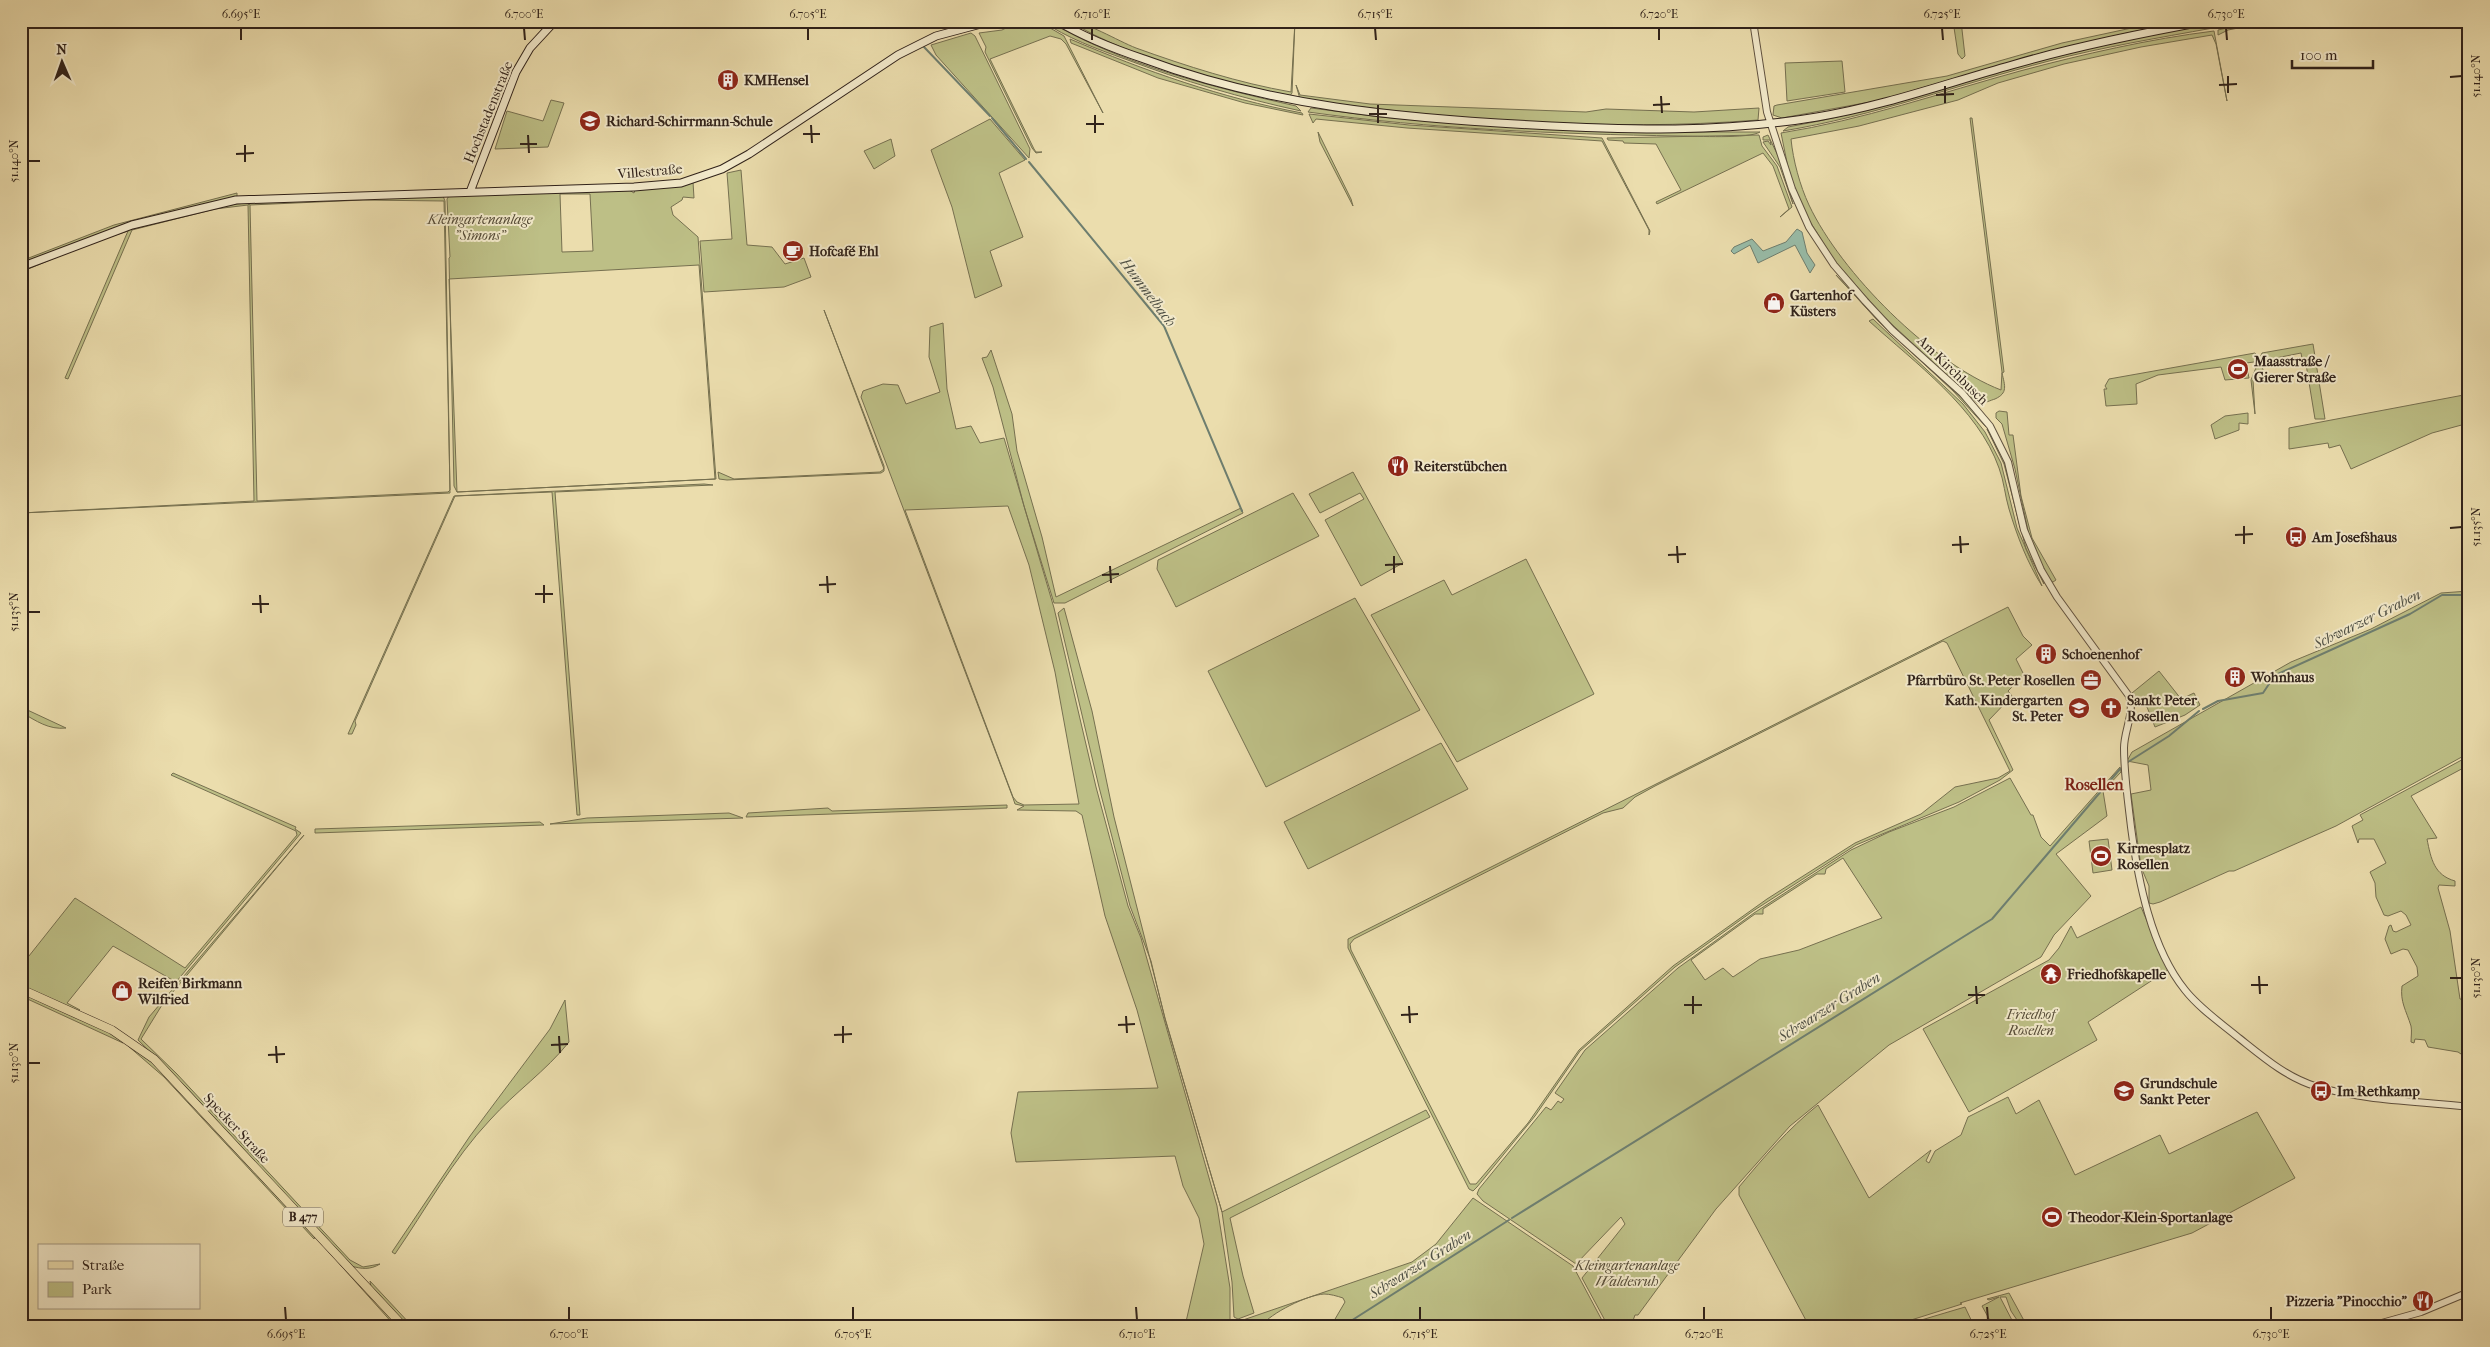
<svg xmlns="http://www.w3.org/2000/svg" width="2490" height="1347" font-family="'IM FELL French Canon',serif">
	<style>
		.green { fill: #bdbf86; stroke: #767050; fill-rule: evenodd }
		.water { fill: #98bca8; stroke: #6e7e6f }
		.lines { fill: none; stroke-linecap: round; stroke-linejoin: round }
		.stream { stroke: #6e7e6f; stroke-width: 2 }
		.tertiary-casing { stroke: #5f513f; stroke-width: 8 }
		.secondary-casing { stroke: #30221a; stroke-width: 9 }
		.primary-casing { stroke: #30221a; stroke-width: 9 }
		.tertiary { stroke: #f2e9ca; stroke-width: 6 }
		.secondary { stroke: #f2e9ca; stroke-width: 7 }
		.primary { stroke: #ebddad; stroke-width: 8 }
		.ticks { fill: none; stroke: #30221a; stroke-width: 2 }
		.labels { text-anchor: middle; stroke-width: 4; stroke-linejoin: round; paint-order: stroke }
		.shield { fill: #f2e9ca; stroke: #6a5e4f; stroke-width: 1 }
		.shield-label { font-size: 12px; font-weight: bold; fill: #30221a }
		.poi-label { font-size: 14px; font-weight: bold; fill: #30221a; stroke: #f2e9ca; text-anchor: start }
		.street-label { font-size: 14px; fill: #30221a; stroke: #f2e9ca }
		.park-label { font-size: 14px; font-style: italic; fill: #534935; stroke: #f2e9ca }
		.water-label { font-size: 15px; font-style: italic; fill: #4f5045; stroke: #f2e9ca }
		.quarter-label { font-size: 16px; font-weight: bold; fill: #7a1f14; stroke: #f2e9ca }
		.neatline { fill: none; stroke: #30221a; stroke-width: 2 }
		.ticks-label { font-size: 12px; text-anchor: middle; fill: #30221a }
	</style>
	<rect width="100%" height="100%" fill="#ebddad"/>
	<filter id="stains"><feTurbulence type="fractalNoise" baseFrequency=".004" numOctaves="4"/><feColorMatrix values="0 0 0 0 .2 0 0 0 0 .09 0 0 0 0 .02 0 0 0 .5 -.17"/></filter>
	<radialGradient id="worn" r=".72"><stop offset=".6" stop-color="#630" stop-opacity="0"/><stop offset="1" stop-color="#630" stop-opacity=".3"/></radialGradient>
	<path class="green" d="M1020,21H1038L1064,36L1103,113L1066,44L1061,39L1050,36L990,59L1034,149L1036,152H1042L1036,153L1032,148L985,52L986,47L979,33L1002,30Z
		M1042,21H1048C1123,65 1212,87 1296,106L1301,111C1241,98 1183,81 1125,59C1097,49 1067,38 1042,21Z
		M1069,21C1085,21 1118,41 1136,48C1186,66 1239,83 1291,92L1295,21L1292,93L1289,97C1214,79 1136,61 1069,21Z
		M1953,21H1961L1965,56L1962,59L1958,54Z
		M2164,21H2188L2127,33L2042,53L1881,100L1782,118L1773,115L1774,106L1777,105L1947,76L2062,43Z
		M2259,21H2275L2228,30L2218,35V30Z
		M2206,25H2211L2213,28C2158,38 2103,47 2049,61C1960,84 1874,116 1783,131L1788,127C1876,112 1960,81 2046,59C2099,45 2152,34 2206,25Z
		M2214,31L2227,101L2216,44L2212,35L2141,47L2064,64L1998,83L1958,100L1859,126L1791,139C1793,160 1800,186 1809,205C1841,273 1931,363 2001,390L2002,372L1970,118H1972L2004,372L2002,373C2005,386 2008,393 1995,399C1991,400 1984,404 1977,403L1883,316L1834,260L1804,212L1790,177L1781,133C1863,120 1940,93 2020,71C2084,54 2149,39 2214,31Z
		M971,33L975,36L1030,149L1029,158L936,55L931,45Z
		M1070,39C1145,71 1222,98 1302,113L1303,115L1245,103L1158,78L1071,43Z
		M1842,61L1845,92L1787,101L1785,63Z
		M1296,85L1300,95L1370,104L1586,112L1606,109L1694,112L1759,108L1758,120C1606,132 1451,120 1300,99Z
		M551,100L564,103L548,147L495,149L507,111L543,121Z
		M1311,108L1381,117L1480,125L1655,132H1760C1749,139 1696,136 1680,136C1556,134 1431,129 1308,112Z
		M1309,114L1409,125L1602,138L1650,231L1649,235V230L1602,141L1407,128L1316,119L1313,123Z
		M990,119L1025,160L999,173L1023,237L990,251L1002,286L975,298L952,207L931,150Z
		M1318,132L1351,199L1353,206L1320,142Z
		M1759,135L1762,146L1777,166L1792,207L1780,217L1789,209L1773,166L1763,153L1657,204L1656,202L1681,190L1656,144L1624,143L1623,141L1608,140L1607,138Z
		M1768,135L1780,160L1793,204L1780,167L1763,142L1768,141L1771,145L1770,140H1763V137Z
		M891,139L895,156L874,169L864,151Z
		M741,170L747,245L772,247L785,264L804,258L811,277L784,287L704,292L700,241L732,239L727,173Z
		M693,182L694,198L683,197L682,200L671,207L673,215L698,237L716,479L457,492L454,486L449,258L450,257L447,199L449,196L629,190L634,193L635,190L670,187ZM560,194H590L593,251L562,252ZM699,265L715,479L457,492L449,279Z
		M237,193V197L114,228L21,264V261L114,225Z
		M443,196L445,201L450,493L21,513L254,501L248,205L215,209L132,230L68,379L65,378L128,231L91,243L21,272V270L126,229L128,230L184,214L236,204L247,203L249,205L252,202H267ZM363,200L444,201L450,490L448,492L257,501L250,205Z
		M1836,275L1886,328L1966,402L1986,427L1953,391L1878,321Z
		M824,310L884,466V471L881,473L727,480L719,479L718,472L734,479L880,472L884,469Z
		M1873,319L1963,404L1985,432L2001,463L2017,528L2042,586C2027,562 2017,536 2009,509C2005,496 2004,481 1999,468C1978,408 1915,363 1869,321Z
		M943,323L947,389L956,429L971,426L980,443L1004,438L1054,608L1096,787L1128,906L1141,938L1217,1206L1230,1288V1326H1185L1204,1244L1199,1218L1183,1186L1175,1156L1016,1162L1011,1133L1018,1092L1158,1088L1137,1010L1105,916L1082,815L1076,811L1017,810L1024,806L1015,804L1013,798L861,397L863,391L883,384L898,385L906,404L940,392L929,357L930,327ZM1008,506L1029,565L1055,672L1079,804L1024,805L1017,802L1013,797L905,510Z
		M2313,344L2325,419H2315L2306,364H2303L2301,353L2261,361L2264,375L2253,380L2255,414L2251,380L2262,353Z
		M991,350L1012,414L1017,451L1042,537L1056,597L1241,508L1243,513L1065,603H1054L1024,506L993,387L982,358L987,357Z
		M2255,353L2257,355L2254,362L2246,363L2249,378L2225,380L2221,367L2158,375L2136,384L2137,404L2106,406L2104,389H2107L2105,386L2109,379Z
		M2469,394V423L2432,433L2351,469L2340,445L2329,448L2328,443L2289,449V428Z
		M1999,411L2007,412L2009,435H2013L2021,496L2032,538L2056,580L2053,582L2050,581L2030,540L2015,469L2002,424L1996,418V413Z
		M2248,413V424L2239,423V430L2215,439L2211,425L2225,416Z
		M1987,429L2004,460L2020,527L2044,584L2026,549L2004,464Z
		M1353,472L1403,563L1361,586L1325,520L1364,499L1360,493L1320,513L1309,494Z
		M704,484L713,485L555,492L580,815H577L552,492L455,496L355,721L356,725L352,734H348L454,496Z
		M1293,493L1319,536L1176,607L1157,569L1158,560Z
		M1526,559L1594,694L1457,762L1371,615L1444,580L1452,595Z
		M2469,591V753L2336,826L2234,871H2229L2160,902L2153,904L2149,903V886L2141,867L2131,794L2151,790L2148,765L2127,761L2132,752L2291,662L2371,629L2441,593Z
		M1355,598L1420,710L1266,787L1208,671Z
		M2008,607L2023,636L2032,645L2016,659L2024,675L2008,691L2012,696L1989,720L2013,770L2000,780L1959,802L1856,845L1753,911L1675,967L1580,1051L1535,1116L1477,1187L1473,1191L1469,1189L1348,948V939ZM1943,641L1947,643L2010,771L1998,778L1955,787L1921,814L1855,843L1767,899L1673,966L1579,1050L1528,1123L1476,1184H1470L1351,950L1350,944L1354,939L1603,813L1623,808L1635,797L1655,786Z
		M1064,608L1092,711L1114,817L1165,1018L1222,1212L1426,1110L1430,1117L1230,1218L1243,1276L1254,1313L1238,1319L1234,1317L1232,1282L1222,1212L1165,1019L1151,961L1130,906L1099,787L1058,613Z
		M2159,671L2181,699L2194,693L2200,705L2185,715L2155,727L2147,707L2135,701L2132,693Z
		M21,707L66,728C49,730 36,721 21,712Z
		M1441,743L1468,789L1308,869L1284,822Z
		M2469,756V765L2411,796L2437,838L2427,839C2431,859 2434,875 2455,881V886L2439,885L2438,888L2450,931L2460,999L2469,1001V1058H2467L2458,1052L2428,1047L2425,1040L2415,1039L2414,1043L2411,1042C2411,1037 2412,1031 2411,1026C2406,1010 2400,1002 2402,986L2418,976L2417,967L2408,950L2403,949L2391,954L2385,939L2389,926L2391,925L2393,931L2396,932L2411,925L2406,915L2401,911L2388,916L2384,915L2376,897L2375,883L2370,872L2386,863L2374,839H2359L2358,843L2352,826L2363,820L2360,815Z
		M2120,767L2121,772L2103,791L2107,816L2056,854L2091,896L2054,935L2041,957L1889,1045L1790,1126L1716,1209L1638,1315H1635L1631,1326H1608L1582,1278L1625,1224L1621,1217L1576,1264L1483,1201L1477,1194L1479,1189L1546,1107L1551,1110L1558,1101L1561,1103L1564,1099L1555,1093L1585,1050L1678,968L1754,913L1851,850L1889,832L1954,807L2010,778L2031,815H2033L2041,837L2050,846ZM1843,858L1882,918L1799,950L1760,959L1733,977L1723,968L1705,980L1691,960L1755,914H1763V909L1817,874H1825L1826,869Z
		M173,773L296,827L295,829L301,833L176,982L113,946L67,1003L80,1010L76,1011L21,986V966L75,898L185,968L297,835L296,831L171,775Z
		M1007,805V808L746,817L748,813L828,808L832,811Z
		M729,813L743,818L550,824L587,818Z
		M540,822L544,825L315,833V829Z
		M304,835L162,1005L141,1039L177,1074L350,1260L363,1267L380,1264C370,1270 362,1269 351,1266L185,1086L138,1040L149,1017Z
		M2108,839L2112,870L2093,873L2089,841Z
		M2141,907L2168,970L2088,1022L2097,1040L1969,1112L1923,1029L2049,960L2059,948L2071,926L2077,938Z
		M21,993L114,1034L123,1043L21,996Z
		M565,1000L569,1042C546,1071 515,1092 490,1120C453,1159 426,1209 395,1254L392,1252L470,1136L550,1029Z
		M127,1045H131L158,1067L315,1236L314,1239L164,1077Z
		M2008,1097L2016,1114L2039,1100L2075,1175L2160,1135L2169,1154L2257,1112L2295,1178L2192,1233L1960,1303L1962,1304L1892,1326H1809L1739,1195V1187C1764,1157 1788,1129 1818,1105L1869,1198L1931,1150L1926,1161L1929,1163L1935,1151L1961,1135L1968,1117Z
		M1473,1198L1573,1266L1605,1326H1331L1345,1302L1343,1298C1337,1296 1330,1294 1324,1294C1307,1295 1271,1313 1261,1326H1234L1243,1320L1412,1262L1436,1244Z
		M319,1241L400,1326H395Z
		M370,1281L412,1326H406L371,1287Z
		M2009,1293L2027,1326H2021L2011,1311L2006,1297H2000L2015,1326H1993L1982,1306L1999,1297L1989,1300L1987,1299Z
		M1965,1307L1974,1326H1901Z"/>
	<path class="water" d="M1797,229L1802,232L1807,253L1815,265L1810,273L1795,245L1758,263L1750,245L1734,254L1731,251L1734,247L1752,239L1763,251L1786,242Z"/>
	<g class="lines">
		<path class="stream" d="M924,47L990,116
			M992,118L1026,159
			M1029,162L1164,326L1242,511
			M2278,674L2410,614L2442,595H2469
			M2203,709L2218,701L2263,693L2275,675
			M2128,762L2169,736L2199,711
			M1512,1218L1992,919L2120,769
			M1343,1326L1509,1220"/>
		<g class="tertiary-casing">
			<path id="tertiary" d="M1753,21L1767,112L1792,189L1809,227L1834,265L1865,301L1892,330L1962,393L1990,426L2008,462L2024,530L2041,570L2057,597L2129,696C2135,713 2124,730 2124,748C2124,774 2128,801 2131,827C2138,880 2151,948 2185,990C2200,1009 2221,1023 2239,1038C2263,1057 2286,1077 2315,1086C2364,1101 2418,1101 2469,1107
				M2371,1326L2421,1312L2469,1292"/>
		</g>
		<g class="secondary-casing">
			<path id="secondary" d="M1057,21C1084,37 1114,49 1144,59C1270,106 1400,118 1533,125C1628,130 1723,133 1817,117C1884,106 1947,83 2012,65C2076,46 2142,33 2208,21
				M470,192L516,72L530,48L555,21
				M21,267L132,225L236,200L634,187L681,183L722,169L749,154L898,55L936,36L992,21"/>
		</g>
		<g class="primary-casing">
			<path id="primary" d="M21,989L112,1030L154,1059L403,1326"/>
		</g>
		<use href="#tertiary" class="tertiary"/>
		<use href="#secondary" class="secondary"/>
		<use href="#primary" class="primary"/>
	</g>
	<path class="ticks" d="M241,28V40M524,28L525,40M808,28V40M1092,28V40M1375,28L1376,40M1659,28V40M1942,28L1943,40M2226,28L2227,40M2228,76V93M2450,77L2462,76M2219,85L2237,84M1945,86V103M1936,95L1954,94M1661,96L1662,113M1378,105V123M1653,105L1670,104M1369,114H1387M1095,115V133M1086,124H1104M811,125L812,143M803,134H820M528,135L529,153M520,144H537M245,145V162M236,154L254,153M28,161H40M2244,526V544M2450,528L2462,527M2235,535L2253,534M1960,536L1961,553M1952,545L1969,544M1677,546L1678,563M1668,555L1686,554M1394,556V573M1385,565L1403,564M1110,566L1111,583M1102,575L1119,574M827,576L828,593M544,585V603M819,585L836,584M535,594H553M260,595L261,613M252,604H269M28,612H40M2259,976L2260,994M2450,978H2462M2251,985H2268M1976,986L1977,1004M1968,995H1985M1693,996V1014M1684,1005H1702M1409,1006L1410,1023M1401,1015L1418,1014M1126,1016L1127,1033M1118,1025L1135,1024M843,1026V1043M834,1035L852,1034M559,1036L560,1053M551,1045L568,1044M276,1046L277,1063M268,1055L285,1054M28,1063H40M285,1307L286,1320M569,1307V1320M853,1307V1320M1136,1307L1137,1320M1420,1307V1320M1704,1307V1320M1987,1307L1988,1320M2271,1307V1320"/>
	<defs>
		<g id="building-disc" transform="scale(1.125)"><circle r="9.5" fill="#8f2418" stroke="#f2e9ca"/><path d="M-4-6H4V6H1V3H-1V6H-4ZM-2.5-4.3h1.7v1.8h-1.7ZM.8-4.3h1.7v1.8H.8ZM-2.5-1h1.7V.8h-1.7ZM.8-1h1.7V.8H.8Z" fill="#fff"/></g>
		<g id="school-disc" transform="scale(1.125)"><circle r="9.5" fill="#8f2418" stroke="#f2e9ca"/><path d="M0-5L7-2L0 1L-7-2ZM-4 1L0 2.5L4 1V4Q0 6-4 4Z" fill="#fff"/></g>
		<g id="cafe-disc" transform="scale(1.125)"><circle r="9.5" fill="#8f2418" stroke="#f2e9ca"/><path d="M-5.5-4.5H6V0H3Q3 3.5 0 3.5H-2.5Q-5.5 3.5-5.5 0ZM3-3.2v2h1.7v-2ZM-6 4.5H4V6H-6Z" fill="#fff"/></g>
		<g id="shop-disc" transform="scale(1.125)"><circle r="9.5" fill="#8f2418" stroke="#f2e9ca"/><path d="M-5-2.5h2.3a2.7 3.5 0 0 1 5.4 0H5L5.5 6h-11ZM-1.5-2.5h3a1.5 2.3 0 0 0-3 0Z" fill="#fff"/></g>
		<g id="stadium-disc" transform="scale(1.125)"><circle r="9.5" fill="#8f2418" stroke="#f2e9ca"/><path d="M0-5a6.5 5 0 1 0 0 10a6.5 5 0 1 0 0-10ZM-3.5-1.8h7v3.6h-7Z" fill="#fff"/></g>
		<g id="restaurant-disc" transform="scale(1.125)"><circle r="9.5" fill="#8f2418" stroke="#f2e9ca"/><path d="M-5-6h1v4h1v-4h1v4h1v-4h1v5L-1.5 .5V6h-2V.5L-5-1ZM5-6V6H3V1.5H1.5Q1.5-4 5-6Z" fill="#fff"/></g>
		<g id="bus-disc" transform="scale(1.125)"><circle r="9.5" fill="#8f2418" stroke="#f2e9ca"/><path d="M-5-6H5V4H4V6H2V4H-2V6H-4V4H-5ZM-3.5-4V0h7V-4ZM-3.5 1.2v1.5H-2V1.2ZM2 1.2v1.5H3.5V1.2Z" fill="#fff"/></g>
		<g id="office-disc" transform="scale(1.125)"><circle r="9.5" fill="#8f2418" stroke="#f2e9ca"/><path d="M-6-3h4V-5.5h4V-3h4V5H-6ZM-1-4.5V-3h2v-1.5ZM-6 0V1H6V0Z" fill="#fff"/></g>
		<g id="church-disc" transform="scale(1.125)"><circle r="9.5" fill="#8f2418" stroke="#f2e9ca"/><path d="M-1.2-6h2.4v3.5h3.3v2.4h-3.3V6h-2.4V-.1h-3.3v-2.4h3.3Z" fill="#fff"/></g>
		<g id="temple-disc" transform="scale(1.125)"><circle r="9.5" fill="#8f2418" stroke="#f2e9ca"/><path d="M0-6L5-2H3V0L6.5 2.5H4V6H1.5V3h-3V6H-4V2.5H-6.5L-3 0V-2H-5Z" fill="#fff"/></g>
	</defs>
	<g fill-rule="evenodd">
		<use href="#building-disc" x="728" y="80"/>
		<use href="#school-disc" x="590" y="121"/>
		<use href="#cafe-disc" x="793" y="251"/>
		<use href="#shop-disc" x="1774" y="303"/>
		<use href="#stadium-disc" x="2238" y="369"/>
		<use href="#restaurant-disc" x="1398" y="466"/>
		<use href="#bus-disc" x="2296" y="537"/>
		<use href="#building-disc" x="2046" y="654"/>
		<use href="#building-disc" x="2235" y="677"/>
		<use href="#office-disc" x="2091" y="680"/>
		<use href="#school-disc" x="2079" y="708"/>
		<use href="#church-disc" x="2111" y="708"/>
		<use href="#stadium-disc" x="2101" y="856"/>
		<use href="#temple-disc" x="2051" y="974"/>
		<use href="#shop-disc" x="122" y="991"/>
		<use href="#school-disc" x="2124" y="1091"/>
		<use href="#bus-disc" x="2321" y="1091"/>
		<use href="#stadium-disc" x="2052" y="1217"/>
		<use href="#restaurant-disc" x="2423" y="1301"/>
	</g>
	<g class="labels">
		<rect class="shield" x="283" y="1207.5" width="40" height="19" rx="4"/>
		<g class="shield-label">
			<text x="303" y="1221">B 477</text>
		</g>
		<g class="poi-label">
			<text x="744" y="85">KMHensel</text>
			<text x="606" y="126">Richard-Schirrmann-Schule</text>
			<text x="809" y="256">Hofcafé Ehl</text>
			<text x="1790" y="300">Gartenhof<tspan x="1790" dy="16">Küsters</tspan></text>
			<text x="2254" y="366">Maasstraße /<tspan x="2254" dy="16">Gierer Straße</tspan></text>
			<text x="1414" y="471">Reiterstübchen</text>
			<text x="2312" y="542">Am Josefshaus</text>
			<text x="2062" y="659">Schoenenhof</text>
			<text x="2251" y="682">Wohnhaus</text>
			<text x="2075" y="685" text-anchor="end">Pfarrbüro St. Peter Rosellen</text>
			<text x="2063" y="705" text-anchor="end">Kath. Kindergarten<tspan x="2063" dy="16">St. Peter</tspan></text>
			<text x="2127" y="705">Sankt Peter<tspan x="2127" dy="16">Rosellen</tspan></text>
			<text x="2117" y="853">Kirmesplatz<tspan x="2117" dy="16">Rosellen</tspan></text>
			<text x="2067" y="979">Friedhofskapelle</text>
			<text x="138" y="988">Reifen Birkmann<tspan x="138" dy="16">Wilfried</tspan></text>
			<text x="2140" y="1088">Grundschule<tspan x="2140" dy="16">Sankt Peter</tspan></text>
			<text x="2337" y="1096">Im Rethkamp</text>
			<text x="2068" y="1222">Theodor-Klein-Sportanlage</text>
			<text x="2407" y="1306" text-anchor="end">Pizzeria "Pinocchio"</text>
		</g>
		<g class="street-label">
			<text transform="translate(488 112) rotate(-68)" y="5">Hochstadenstraße</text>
			<text transform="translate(650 171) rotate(-5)" y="5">Villestraße</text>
			<text transform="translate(1953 370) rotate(44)" y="5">Am Kirchbusch</text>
			<text transform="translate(237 1128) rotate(47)" y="5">Specker Straße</text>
		</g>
		<g class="park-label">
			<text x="480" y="224">Kleingartenanlage<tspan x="480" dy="16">"Simons"</tspan></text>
			<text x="2031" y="1019">Friedhof<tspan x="2031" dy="16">Rosellen</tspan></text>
			<text x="1627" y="1270">Kleingartenanlage<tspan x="1627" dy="16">Waldesruh</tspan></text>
		</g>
		<g class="water-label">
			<text transform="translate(1148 292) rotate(53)" y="5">Hummelbach</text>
			<text transform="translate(2367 619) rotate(-26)" y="5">Schwarzer Graben</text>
			<text transform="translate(1829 1007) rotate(-32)" y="5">Schwarzer Graben</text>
			<text transform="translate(1420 1264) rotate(-32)" y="5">Schwarzer Graben</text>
		</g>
		<g class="quarter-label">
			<text x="2094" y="790">Rosellen</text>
		</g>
	</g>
	<rect width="2490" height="1347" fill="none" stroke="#ebddad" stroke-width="55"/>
	<rect x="38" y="1244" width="162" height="65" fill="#f2e9ca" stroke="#a49984"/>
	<rect x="48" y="1261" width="25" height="8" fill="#ebddad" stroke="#a49984"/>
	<text x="82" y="1270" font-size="15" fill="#30221a">Straße</text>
	<rect x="48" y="1282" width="25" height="15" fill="#bdbf86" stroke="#a49984"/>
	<text x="82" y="1294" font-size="15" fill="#30221a">Park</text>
	<g transform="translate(62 62) rotate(358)" stroke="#f2e9ca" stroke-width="4" paint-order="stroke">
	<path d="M0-4L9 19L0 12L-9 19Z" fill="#30221a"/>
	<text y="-8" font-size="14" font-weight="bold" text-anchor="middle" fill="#30221a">N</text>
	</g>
	<path d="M2292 60v8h81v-8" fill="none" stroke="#30221a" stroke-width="2.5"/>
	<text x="2300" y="60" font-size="15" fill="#30221a" stroke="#f2e9ca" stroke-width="4" paint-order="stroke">100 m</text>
	<rect x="28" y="28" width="2434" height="1292" class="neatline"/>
	<g class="ticks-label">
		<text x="241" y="18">6.695°E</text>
		<text x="524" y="18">6.700°E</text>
		<text x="808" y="18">6.705°E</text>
		<text x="1092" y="18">6.710°E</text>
		<text x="1375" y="18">6.715°E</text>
		<text x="1659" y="18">6.720°E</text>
		<text x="1942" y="18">6.725°E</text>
		<text x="2226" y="18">6.730°E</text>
		<text transform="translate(2476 76) rotate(-90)" y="4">51.140°N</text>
		<text transform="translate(14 161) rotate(-90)" y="4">51.140°N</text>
		<text transform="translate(2476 527) rotate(-90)" y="4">51.135°N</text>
		<text transform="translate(14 612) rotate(-90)" y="4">51.135°N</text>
		<text transform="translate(2476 978) rotate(-90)" y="4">51.130°N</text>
		<text transform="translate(14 1063) rotate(-90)" y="4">51.130°N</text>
		<text x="286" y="1338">6.695°E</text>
		<text x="569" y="1338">6.700°E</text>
		<text x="853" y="1338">6.705°E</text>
		<text x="1137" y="1338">6.710°E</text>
		<text x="1420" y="1338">6.715°E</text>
		<text x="1704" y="1338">6.720°E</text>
		<text x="1988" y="1338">6.725°E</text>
		<text x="2271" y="1338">6.730°E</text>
	</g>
	<rect width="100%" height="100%" filter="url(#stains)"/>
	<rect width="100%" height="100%" fill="url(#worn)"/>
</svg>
